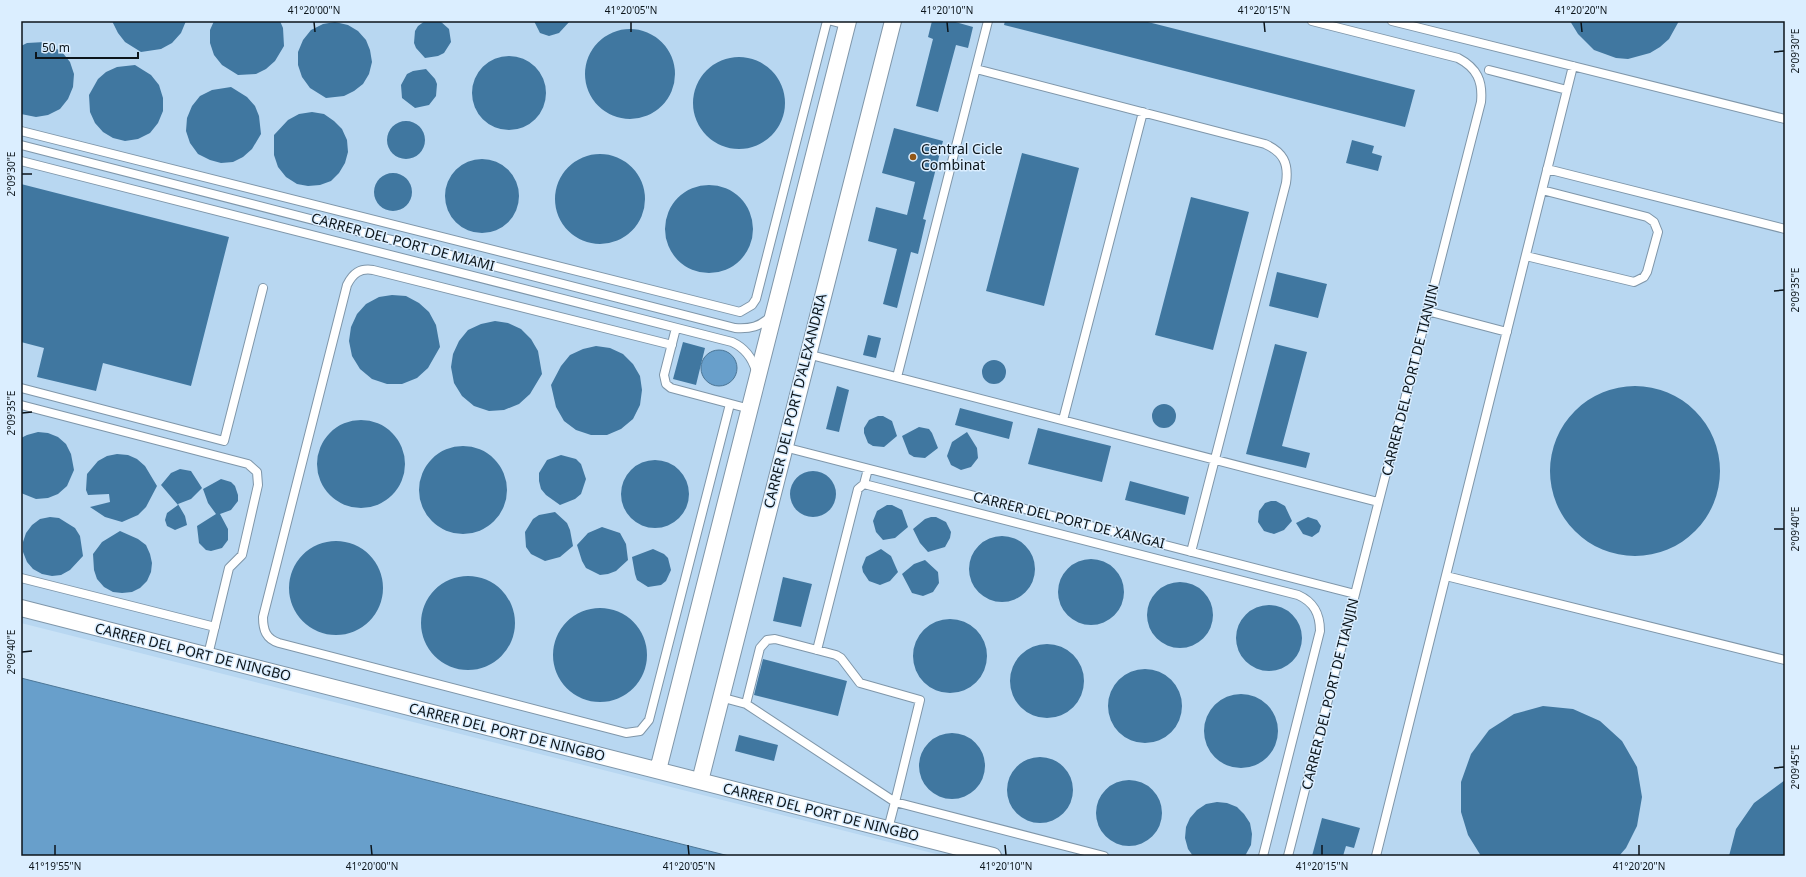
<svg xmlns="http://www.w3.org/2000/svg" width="1806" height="877" font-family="'Noto Sans',sans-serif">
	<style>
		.built { fill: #b8d7f1 }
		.water { fill: #689fcb; stroke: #4c7696 }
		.building { fill: #4077a0 }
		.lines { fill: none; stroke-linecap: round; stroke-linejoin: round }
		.lane-casing { stroke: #7f96a9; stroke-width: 10 }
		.street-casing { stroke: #7f96a9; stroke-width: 18 }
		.lane { stroke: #fff; stroke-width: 8 }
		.street { stroke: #fff; stroke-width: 16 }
		.ticks { fill: none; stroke: #0c151b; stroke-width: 1.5 }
		.poi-dot { fill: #925716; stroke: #dbeeff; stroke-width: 1.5 }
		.labels { text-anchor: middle; stroke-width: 3; stroke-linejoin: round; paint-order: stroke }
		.poi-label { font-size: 14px; fill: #0c151b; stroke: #dbeeff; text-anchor: start }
		.street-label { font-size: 14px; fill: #0c151b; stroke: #dbeeff }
		.neatline { fill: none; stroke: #0c151b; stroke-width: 1.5 }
		.ticks-label { font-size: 10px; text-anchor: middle; fill: #0c151b }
	</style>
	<rect width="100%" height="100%" fill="#c9e2f6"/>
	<path class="built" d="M21,21H1785V856H944L21,623Z"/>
	<path class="water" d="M701 368a18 18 0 1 1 36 0a18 18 0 1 1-36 0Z
		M21,678L729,856H21Z"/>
	<path class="building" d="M112,21H186L181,33L172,43L161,49L141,52L125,42L118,33Z
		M214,21H280L283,28L284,46L275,61L266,69L256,74L238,75L222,65L214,55L210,43V30Z
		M425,21H440L449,29L451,42L444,53L438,56L425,58L416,48L414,43L415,31L418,26Z
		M534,21H570L559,33L549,36L540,33Z
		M932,21H952L973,27L968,48L956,45L938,112L916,106L933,39L928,37Z
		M1005,21H1144L1415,90L1405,127L1004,25Z
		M1570,21H1679L1669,39L1660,47L1650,53L1628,59L1616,58L1594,50L1578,34Z
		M335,22L348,25L358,31L366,40L370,50L372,62L369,74L363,84L354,91L344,96L326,98L310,88L302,77L298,65V52L303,40L311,30L323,24Z
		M585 74a45 45 0 1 1 90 0a45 45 0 1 1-90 0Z
		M45,42L62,52L70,62L74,74L73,87L68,99L60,109L48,115L36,117L21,114V46L27,43Z
		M472 93a37 37 0 1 1 74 0a37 37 0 1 1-74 0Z
		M693 103a46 46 0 1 1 92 0a46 46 0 1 1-92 0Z
		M135,65L151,75L159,85L163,98V111L158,123L150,133L138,139L125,141L113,138L103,132L95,123L90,112L89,95L98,79L106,72L117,67Z
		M426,69L435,79L437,84L436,96L429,105L415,108L402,98L401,85L407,74L413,71Z
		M231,87L247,97L255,106L259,116L261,134L252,149L243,157L233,162L221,163L210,160L198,154L190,143L186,131L187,118L192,106L200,96L212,90Z
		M312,112L324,114L334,121L342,129L347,140L348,152L345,163L339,173L331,181L320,185L308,186L297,184L286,177L278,167L274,155V135L288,120L299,114Z
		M387 140a19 19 0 1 1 38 0a19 19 0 1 1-38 0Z
		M894,128L943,141L923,219L926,220L918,254L911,252L897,308L883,304L897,249L868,241L876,207L907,215L915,182L882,173Z
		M1352,140L1374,146L1372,153L1382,156L1378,171L1346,163Z
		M1022,153L1079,168L1044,306L986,291Z
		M555 199a45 45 0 1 1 90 0a45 45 0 1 1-90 0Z
		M445 196a37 37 0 1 1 74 0a37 37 0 1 1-74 0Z
		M374 192a19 19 0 1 1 38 0a19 19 0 1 1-38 0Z
		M21,184L229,237L191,386L103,363L96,391L37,377L44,348L21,342Z
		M665 229a44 44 0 1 1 88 0a44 44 0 1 1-88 0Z
		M1191,197L1249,212L1213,350L1155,335Z
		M1277,272L1327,284L1318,318L1269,306Z
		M392,295L406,296L419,303L429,312L436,325L440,347L428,368L417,378L402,384H387L372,379L360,369L352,356L349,341L351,327L357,314L366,304L379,297Z
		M495,321L508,323L521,329L531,339L538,351L542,374L530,394L519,404L504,410L489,411L474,406L462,396L454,383L451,367L453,354L459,341L468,330L481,324Z
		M868,335L881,338L876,358L863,355Z
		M683,342L705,348L696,385L673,379Z
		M1275,344L1307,352L1282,446L1310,453L1306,468L1246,454Z
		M596,346L610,348L623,354L633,364L640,376L642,390L640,405L633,419L621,429L607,435H591L576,430L564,421L556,407L551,385L561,366L570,355L583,349Z
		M982 372a12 12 0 1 1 24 0a12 12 0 1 1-24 0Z
		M1550 471a85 85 0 1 1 170 0a85 85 0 1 1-170 0Z
		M837,386L849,390L839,432L826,429Z
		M1152 416a12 12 0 1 1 24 0a12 12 0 1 1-24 0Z
		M960,408L1013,422L1009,439L955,425Z
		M878,416H883L892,421L897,436L884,447L873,446L868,443L864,433V428L869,420Z
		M317 464a44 44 0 1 1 88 0a44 44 0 1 1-88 0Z
		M919,427L929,429L932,433L938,448L925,458L914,457L909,454L902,436Z
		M1038,428L1111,446L1102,482L1028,464Z
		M38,432L48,433L58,437L66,444L71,454L74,470L67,486L58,494L48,498L36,499L21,493V438L27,435Z
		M967,432L977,448L978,458L971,467L961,470L951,465L947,456L952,442Z
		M419 490a44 44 0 1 1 88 0a44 44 0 1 1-88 0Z
		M117,454L128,455L137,459L145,466L157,486L146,507L138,515L122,522L105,517L90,507L110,502L109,494L88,495L86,490L87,474L98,461L107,456Z
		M561,455L576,459L581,464L586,479L581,494L575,499L560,505L546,495L541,489L539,481V473L547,460Z
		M621 494a34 34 0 1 1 68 0a34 34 0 1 1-68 0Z
		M180,469L191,471L202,488L191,499L178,504L185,516L187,525L175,530L167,526L165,520L167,513L178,505L161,485L171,473Z
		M790 494a23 23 0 1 1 46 0a23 23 0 1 1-46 0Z
		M221,479L231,482L235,486L238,495V501L231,510L220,514L228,529V540L222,548L211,551L206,550L199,543L197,526L216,514L208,503L203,489Z
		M1130,481L1189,497L1185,515L1125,500Z
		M1271,501H1276L1285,506L1292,521L1284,530L1274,534L1264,531L1258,522L1259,511L1265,503Z
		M887,505H892L902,510L908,527L895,538L883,540L876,532L873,521L877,511Z
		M555,512L567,523L570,530L573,546L560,557L545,561L531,554L526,547L525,532L533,519L539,515Z
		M50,517L59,518L75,528L80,536L83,556L70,570L61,575L52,576L42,574L33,569L27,562L23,552V542L26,533L32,525L40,519Z
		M931,517H936L946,522L951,532L950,538L945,547L928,552L920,543L913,529L925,519Z
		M1308,517L1317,520L1321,526L1319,532L1312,537L1303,534L1296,523Z
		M602,527L620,533L626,544L628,560L616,571L608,574L600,575L586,568L582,561L577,545L588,533Z
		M120,531L138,539L146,545L150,554L152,563L151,572L147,581L140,588L132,592L122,593L113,592L104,587L97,579L94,570L93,554L102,542Z
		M969 569a33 33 0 1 1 66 0a33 33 0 1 1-66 0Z
		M289 588a47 47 0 1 1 94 0a47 47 0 1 1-94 0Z
		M653,549L664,554L668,558L671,570L666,581L661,585L648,587L637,580L635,574L632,557Z
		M881,549L891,556L898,572L890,581L880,585L869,581L863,572L862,567L866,557Z
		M1058 592a33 33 0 1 1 66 0a33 33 0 1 1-66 0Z
		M925,560L938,572L939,583L933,592L923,596L912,593L902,574L914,564Z
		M421 623a47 47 0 1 1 94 0a47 47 0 1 1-94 0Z
		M783,577L812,584L801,627L773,621Z
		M1147 615a33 33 0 1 1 66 0a33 33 0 1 1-66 0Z
		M1236 638a33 33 0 1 1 66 0a33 33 0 1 1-66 0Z
		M553 655a47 47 0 1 1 94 0a47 47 0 1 1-94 0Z
		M913 656a37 37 0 1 1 74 0a37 37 0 1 1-74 0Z
		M1010 681a37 37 0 1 1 74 0a37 37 0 1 1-74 0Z
		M763,659L847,681L838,716L754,695Z
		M1108 706a37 37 0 1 1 74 0a37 37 0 1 1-74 0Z
		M1204 731a37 37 0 1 1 74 0a37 37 0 1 1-74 0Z
		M1543,706L1573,709L1600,721L1622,741L1637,767L1642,797L1637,826L1626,848L1619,856H1481L1468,835L1461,812V782L1471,754L1489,730L1514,714Z
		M919 766a33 33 0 1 1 66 0a33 33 0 1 1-66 0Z
		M739,735L778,745L774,761L735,751Z
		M1007 790a33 33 0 1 1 66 0a33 33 0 1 1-66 0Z
		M1096 813a33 33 0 1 1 66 0a33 33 0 1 1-66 0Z
		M1785,780V856H1729L1736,829L1754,803Z
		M1217,802L1227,803L1237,807L1244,814L1250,823L1252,834L1251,845L1245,856H1193L1188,849L1185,838L1186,827L1190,818L1197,810L1206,804Z
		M1322,818L1360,828L1354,848L1346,846L1343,856H1312Z"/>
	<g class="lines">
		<g class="lane-casing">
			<path id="lane" d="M832,21L847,25
				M1392,21L1785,119
				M976,69L1265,144C1283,152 1289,163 1286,183L1191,552
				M1489,70L1567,90
				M21,131L740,312L752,305L756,299L827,21
				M21,145L735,328C750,329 760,327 771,316
				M21,161L732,342C745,348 752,357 756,371
				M1547,169L1785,229
				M1526,256L1634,282L1644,277L1647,272L1658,232L1654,222L1647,217L1542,190
				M1427,311L1507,332
				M676,328L664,375L666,384L671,388L750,409
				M672,345L373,270C360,268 353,273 347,285L263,617C263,630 266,639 279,643L626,733L640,731L649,720L730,404
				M807,354L1378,502
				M897,377L988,21
				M21,388L224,441L263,288
				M21,405L248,464L257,472L258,485L242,555L229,568L208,655
				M1063,420L1143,112
				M784,447L1355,594
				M864,484L1298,595C1314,602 1320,614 1320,631L1263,856
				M1446,576L1785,660
				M21,578L215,627
				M817,650L858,489L864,484L868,469
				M720,697L746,704
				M888,829L895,802L746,704L760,648L767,640L775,639L836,655L841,658L860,683L920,700L895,802L1104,856
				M1288,856L1481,102C1483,81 1477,68 1458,58L1312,21
				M1376,856L1573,66"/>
		</g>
		<g class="street-casing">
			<path id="street" d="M21,608L993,856
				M658,770L848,21
				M700,781L893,21"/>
		</g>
		<use href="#lane" class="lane"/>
		<use href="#street" class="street"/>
	</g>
	<path class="ticks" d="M314,22L315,32M631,22V32M947,22L948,32M1264,22L1265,32M1581,22L1582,32M1774,52L1784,51M22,174H32M1774,291L1784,290M22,413L32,412M1774,529H1784M22,652L32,651M1774,768L1784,767M55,845V855M371,845L372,855M688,845L689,855M1005,845L1006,855M1322,845V855M1639,845V855"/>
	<circle class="poi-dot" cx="913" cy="157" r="4"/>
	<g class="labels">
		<g class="poi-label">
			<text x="921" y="154">Central Cicle<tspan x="921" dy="16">Combinat</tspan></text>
		</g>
		<g class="street-label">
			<text transform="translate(403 242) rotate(15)" y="5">CARRER DEL PORT DE MIAMI</text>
			<text transform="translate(1410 380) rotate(-76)" y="5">CARRER DEL PORT DE TIANJIN</text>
			<text transform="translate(795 401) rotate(-76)" y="5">CARRER DEL PORT D'ALEXANDRIA</text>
			<text transform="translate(1069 520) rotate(14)" y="5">CARRER DEL PORT DE XANGAI</text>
			<text transform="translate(193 652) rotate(14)" y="5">CARRER DEL PORT DE NINGBO</text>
			<text transform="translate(1330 694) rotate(-76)" y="5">CARRER DEL PORT DE TIANJIN</text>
			<text transform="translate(507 732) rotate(14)" y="5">CARRER DEL PORT DE NINGBO</text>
			<text transform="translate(821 812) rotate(14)" y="5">CARRER DEL PORT DE NINGBO</text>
		</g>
	</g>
	<rect width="1806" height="877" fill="none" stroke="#dbeeff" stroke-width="44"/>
	<path d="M36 52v6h102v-6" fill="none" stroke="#0c151b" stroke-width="2"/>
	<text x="42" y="52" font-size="12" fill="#0c151b" stroke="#dbeeff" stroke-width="3" paint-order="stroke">50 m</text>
	<rect x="22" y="22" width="1762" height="833" class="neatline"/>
	<g class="ticks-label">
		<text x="314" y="14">41°20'00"N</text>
		<text x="631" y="14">41°20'05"N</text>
		<text x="947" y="14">41°20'10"N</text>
		<text x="1264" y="14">41°20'15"N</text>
		<text x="1581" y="14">41°20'20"N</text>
		<text transform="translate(1795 51) rotate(-90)" y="4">2°09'30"E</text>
		<text transform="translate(11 174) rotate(-90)" y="4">2°09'30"E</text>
		<text transform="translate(1795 290) rotate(-90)" y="4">2°09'35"E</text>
		<text transform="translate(11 413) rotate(-90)" y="4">2°09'35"E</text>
		<text transform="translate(1795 529) rotate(-90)" y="4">2°09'40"E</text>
		<text transform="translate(11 652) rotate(-90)" y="4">2°09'40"E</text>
		<text transform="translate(1795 767) rotate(-90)" y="4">2°09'45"E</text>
		<text x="55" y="870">41°19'55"N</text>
		<text x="372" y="870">41°20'00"N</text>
		<text x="689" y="870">41°20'05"N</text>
		<text x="1006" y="870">41°20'10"N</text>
		<text x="1322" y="870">41°20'15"N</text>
		<text x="1639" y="870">41°20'20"N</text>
	</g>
</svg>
